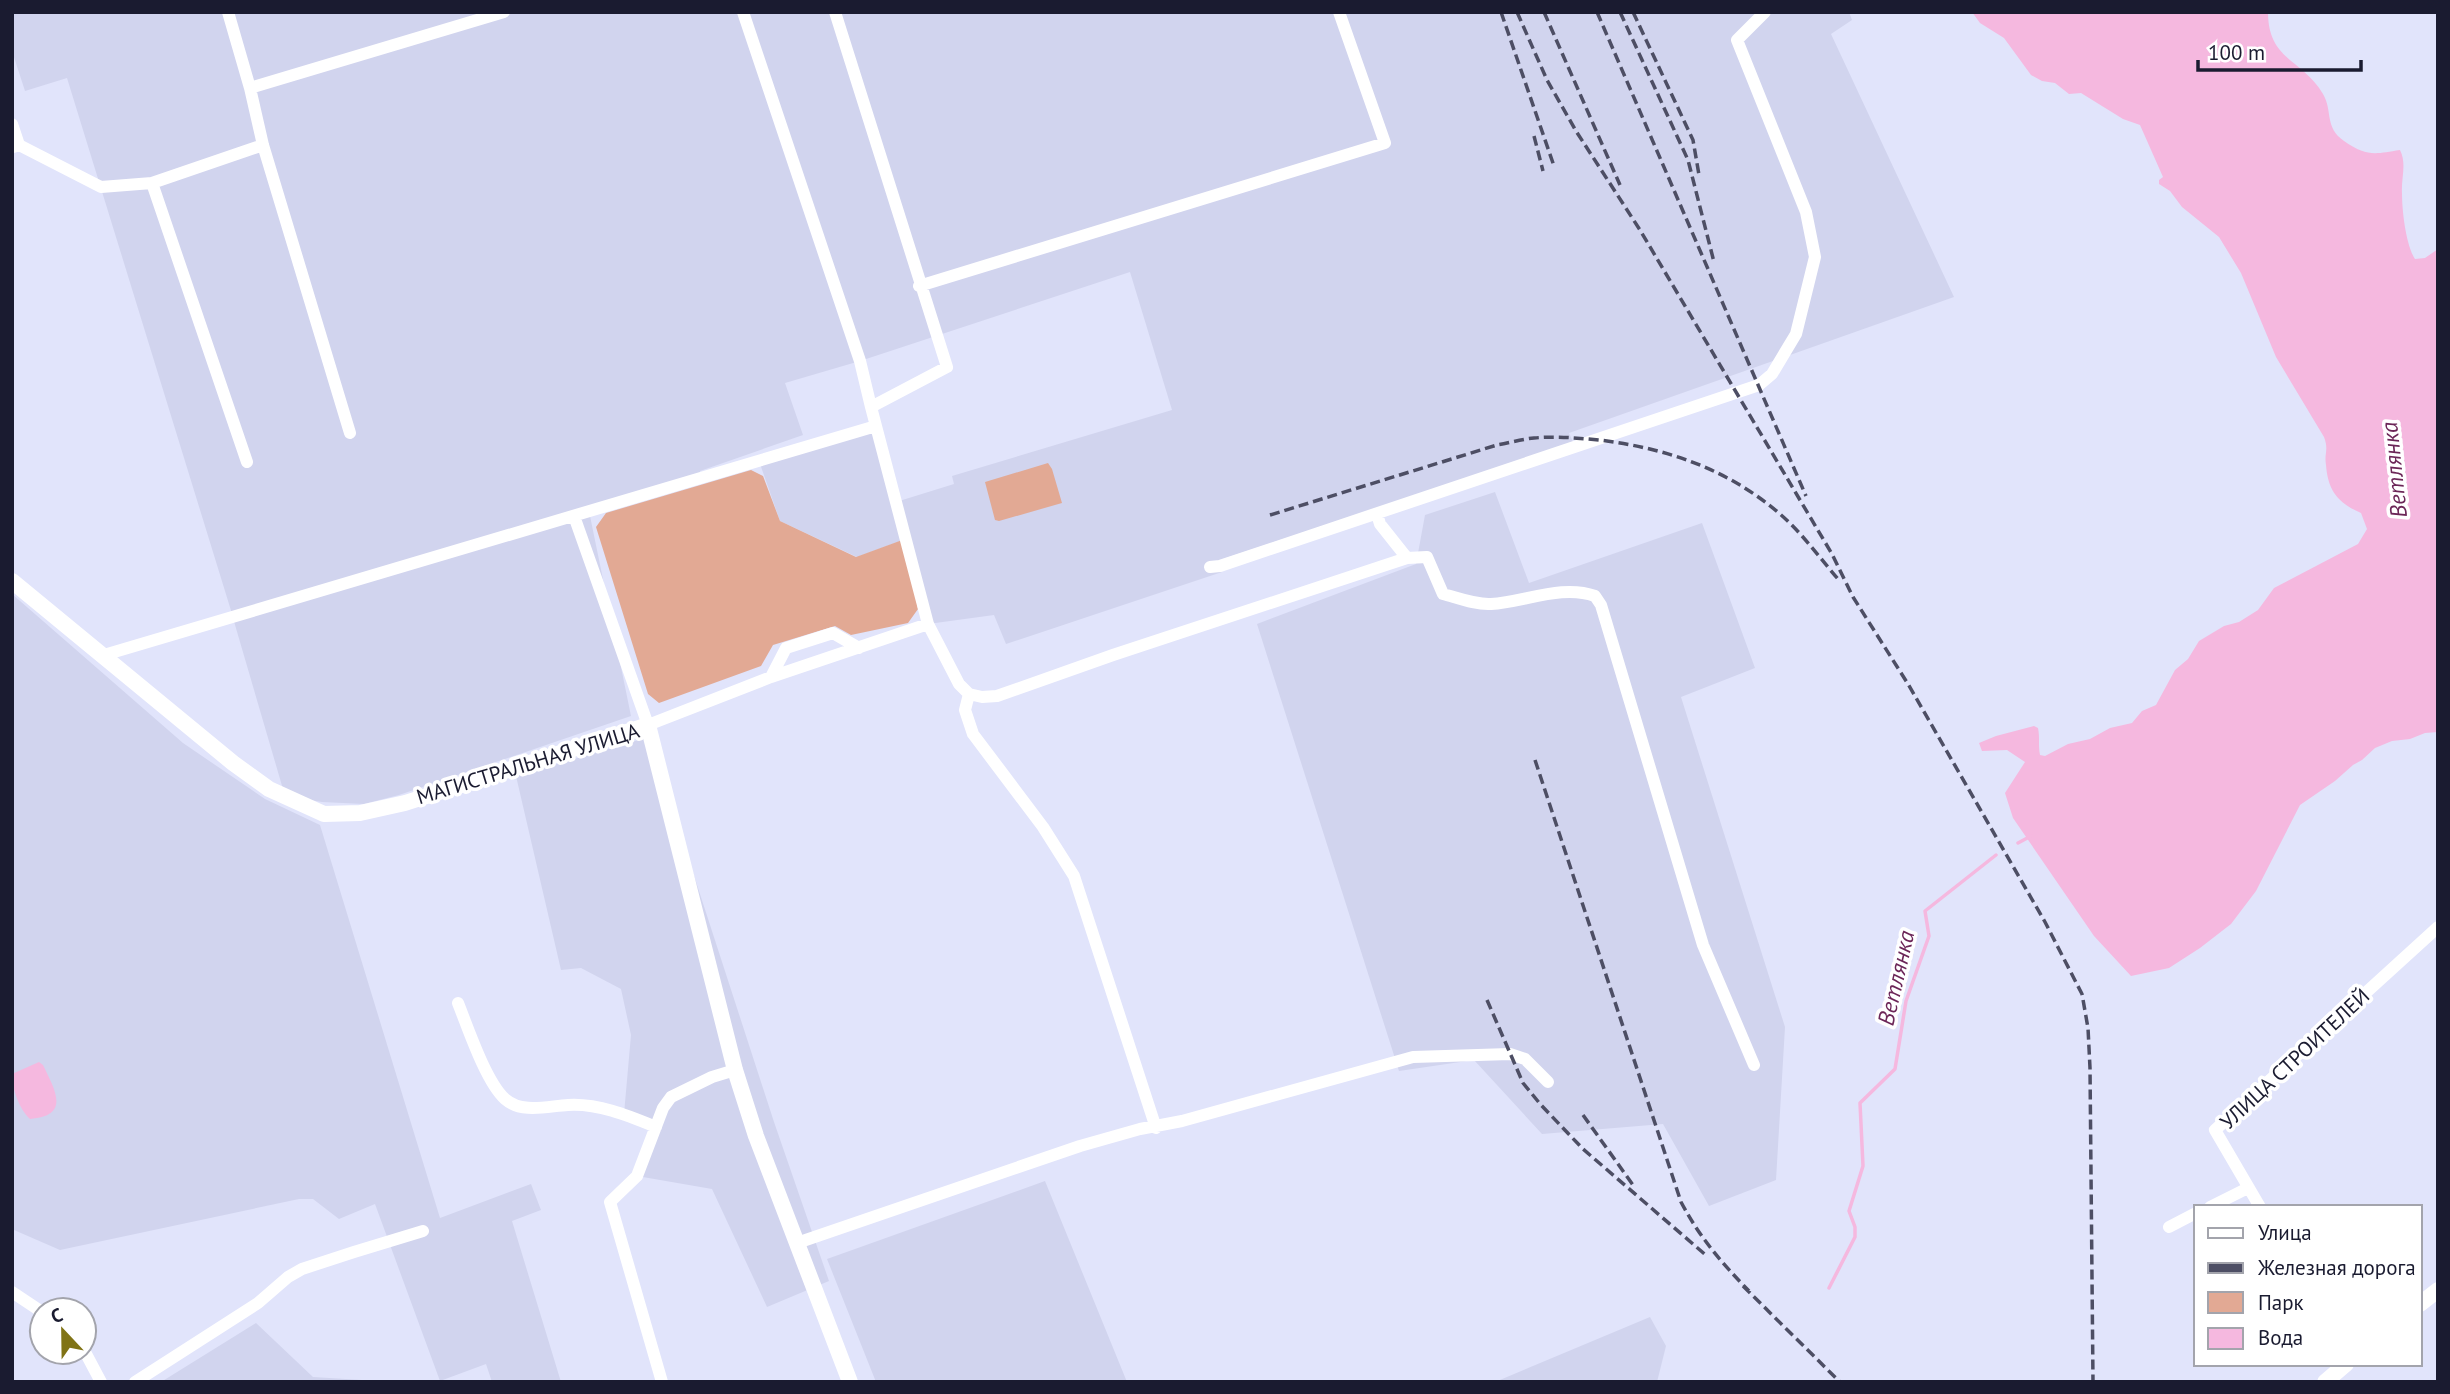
<svg xmlns="http://www.w3.org/2000/svg" width="2450" height="1394" font-family="'PT Sans',sans-serif">
	<style>
		.built { fill: #d1d4ee }
		.green { fill: #e2a994 }
		.water { fill: #f5b8df }
		.lines { fill: none; stroke-linecap: round; stroke-linejoin: round }
		.stream { stroke: #f5b8df; stroke-width: 3.5 }
		.street { stroke: #fff; stroke-width: 12 }
		.secondary { stroke: #fff; stroke-width: 16 }
		.rail { stroke: #4d4e64; stroke-width: 3.5; stroke-dasharray: 10 5; stroke-linecap: butt }
		.labels { text-anchor: middle; stroke-width: 7; stroke-linejoin: round; paint-order: stroke }
		.street-label { font-size: 21px; fill: #1a1b30; stroke: #fff }
		.water-label { font-size: 23px; font-style: italic; fill: #6c2658; stroke: #fff }
	</style>
	<rect width="100%" height="100%" fill="#e1e4fb"/>
	<path class="built" d="M12,12H1849L1852,20L1831,34L1954,297L1569,433L1574,444L1219,560L1222,572L1006,644L994,615L928,624L906,539L857,557L780,521L759,461L876,426L896,502L954,484L952,476L1172,410L1130,272L860,361L785,383L803,435L700,471L701,477L233,617L67,78L25,91L12,51Z
		M1495,492L1529,583L1702,523L1755,668L1681,697L1785,1027L1776,1180L1709,1206L1663,1124L1542,1134L1474,1060L1399,1071L1257,624L1416,564L1425,515Z
		M589,511L631,716L399,795L364,804L322,802L285,796L233,618Z
		M12,594L183,743L265,799L320,825L440,1218L531,1184L541,1210L512,1221L561,1382H492L486,1364L440,1381L375,1204L339,1219L313,1199H299L60,1250L14,1230L12,1225Z
		M649,737L774,1122L829,1281L767,1307L712,1189L637,1176L655,1127L624,1114L631,1035L621,989L581,968L561,970L516,776Z
		M1045,1181L1127,1382H876L827,1259Z
		M1650,1317L1666,1346L1657,1382H1495Z
		M256,1323L313,1377L395,1382H161Z"/>
	<path class="green" d="M1048,463L1052,469L1062,503L999,521L995,520L985,482Z
		M751,470L763,476L780,521L856,557L905,539L918,609L908,623L851,635L835,626L773,645L761,666L659,703L648,694L596,527L606,513Z"/>
	<path class="water" d="M1972,12H2268C2268,61 2303,59 2323,94C2333,111 2324,127 2344,141C2367,157 2375,154 2400,150C2407,164 2401,178 2402,193C2402,211 2406,245 2415,259L2425,258L2438,249V732L2425,733L2410,739L2392,741L2375,748L2362,760L2353,765L2335,781L2300,805L2256,891L2231,924L2200,948L2169,968L2131,976L2094,936L2013,818L2005,793L2025,762L2007,750L1982,751L1979,743L1996,736L2034,726L2038,728C2040,738 2038,745 2040,755L2045,756L2068,744L2090,739L2110,728L2132,723L2142,711L2156,705L2175,670L2188,659L2199,641L2224,626L2239,622L2258,610L2274,588L2358,544L2367,529L2361,513C2338,503 2328,491 2326,465C2324,453 2329,450 2324,437L2276,357L2241,273L2219,237L2182,207L2170,191L2159,184V180L2163,177L2140,125L2123,119L2081,93L2069,94L2055,83L2042,81L2031,75L2004,38L1980,23Z
		M39,1062L43,1065C55,1090 71,1116 30,1119C19,1109 12,1088 12,1074Z"/>
	<g class="lines">
		<path class="stream" d="M2018,843L2031,836
			M1829,1288L1855,1237V1227L1849,1211L1863,1166L1860,1103L1895,1069L1906,1001L1929,936L1925,911L1996,855"/>
		<path class="street" d="M228,12L250,88
			M743,12L860,361L871,407
			M835,12L947,367L871,407L928,624L959,684L969,694L982,697L997,696L1113,655L1407,558
			M12,124L19,145L13,147
			M19,145L101,187L152,183L263,145
			M152,183L247,462
			M919,286L1385,143L1339,12
			M350,433L263,145L250,88L504,12
			M1377,514L1380,524L1407,558L1427,557L1443,594C1458,598 1476,605 1491,604C1525,602 1562,584 1595,596L1601,605L1703,945L1754,1065
			M574,516L648,725L771,677L928,624
			M1210,567L1220,566L1759,385L1772,374L1796,334L1815,257L1806,212L1737,40L1765,12
			M104,655L876,426
			M771,677L786,648L833,633L859,648
			M969,694L965,710L973,734L1043,827L1074,876L1156,1128
			M458,1003C468,1028 486,1082 505,1099C522,1114 548,1106 568,1105C598,1103 629,1116 656,1127
			M2210,1207L2248,1188
			M2260,1207L2215,1130L2438,927
			M2169,1227L2196,1213
			M797,1243L1080,1146L1140,1129L1182,1121L1413,1057L1510,1054L1525,1059L1548,1082
			M12,1292L42,1312
			M84,1350L101,1382
			M135,1382L258,1303L288,1277L302,1269L354,1252L423,1231
			M662,1382L610,1202L637,1176L663,1108L671,1097L712,1077L735,1070"/>
		<path class="secondary" d="M12,581L233,763L269,789L324,814L360,813L405,803L648,725L735,1070L756,1136L850,1382
			M2420,1304L2438,1290
			M2325,1382L2346,1364"/>
		<path class="rail" d="M1501,12L1554,166
			M1517,12L1547,80L1576,131L1640,230L1832,554L1853,597L1908,684L2045,922L2082,994L2088,1028L2090,1068L2093,1382
			M1544,12L1620,185
			M1597,12L1806,496
			M1620,12L1688,160L1714,262
			M1633,12L1693,140L1699,175
			M1534,136L1543,171
			M1270,515L1497,445C1509,443 1522,439 1534,438C1556,436 1577,438 1599,440C1666,448 1728,469 1780,514C1802,533 1819,557 1838,579
			M1535,760L1681,1202C1700,1238 1721,1262 1749,1291
			M1487,1000L1523,1083L1541,1105L1583,1149L1708,1257
			M1583,1115L1633,1185
			M1743,1286L1840,1382"/>
	</g>
	<g class="labels">
		<g class="street-label">
			<text transform="translate(528 764) rotate(-17)" y="7">МАГИСТРАЛЬНАЯ УЛИЦА</text>
			<text transform="translate(2295 1059) rotate(-43)" y="7">УЛИЦА СТРОИТЕЛЕЙ</text>
		</g>
		<g class="water-label">
			<text transform="translate(2394 470) rotate(-96)" y="8">Ветлянка</text>
			<text transform="translate(1896 978) rotate(-77)" y="8">Ветлянка</text>
		</g>
	</g>
	<rect width="2450" height="1394" fill="none" stroke="#1a1b30" stroke-width="28"/>
	<rect x="2194" y="1205" width="228" height="161" fill="#ffffff" stroke="#a3a4ac" stroke-width="2"/>
	<rect x="2208" y="1228" width="35" height="10" fill="#ffffff" stroke="#a3a4ac" stroke-width="2"/>
	<text x="2258" y="1240" font-size="21" fill="#1a1b30">Улица</text>
	<rect x="2208" y="1263" width="35" height="10" fill="#4d4e64" stroke="#a3a4ac" stroke-width="2"/>
	<text x="2258" y="1275" font-size="21" fill="#1a1b30">Железная дорога</text>
	<rect x="2208" y="1292" width="35" height="21" fill="#e2a994" stroke="#a3a4ac" stroke-width="2"/>
	<text x="2258" y="1310" font-size="21" fill="#1a1b30">Парк</text>
	<rect x="2208" y="1328" width="35" height="21" fill="#f5b8df" stroke="#a3a4ac" stroke-width="2"/>
	<text x="2258" y="1345" font-size="21" fill="#1a1b30">Вода</text>
	<g transform="translate(63 1331) rotate(338)"><circle r="33" fill="#ffffff" stroke="#a3a4ac" stroke-width="2"/>
	<path d="M0-5L12 26L0 18L-12 26Z" fill="#807315"/>
	<text y="-10" font-size="19" font-weight="bold" text-anchor="middle" fill="#1a1b30">С</text>
	</g>
	<path d="M2198 60v10h163v-10" fill="none" stroke="#1a1b30" stroke-width="3.5"/>
	<text x="2208" y="60" font-size="21" fill="#1a1b30" stroke="#ffffff" stroke-width="5" paint-order="stroke">100 m</text>
</svg>
